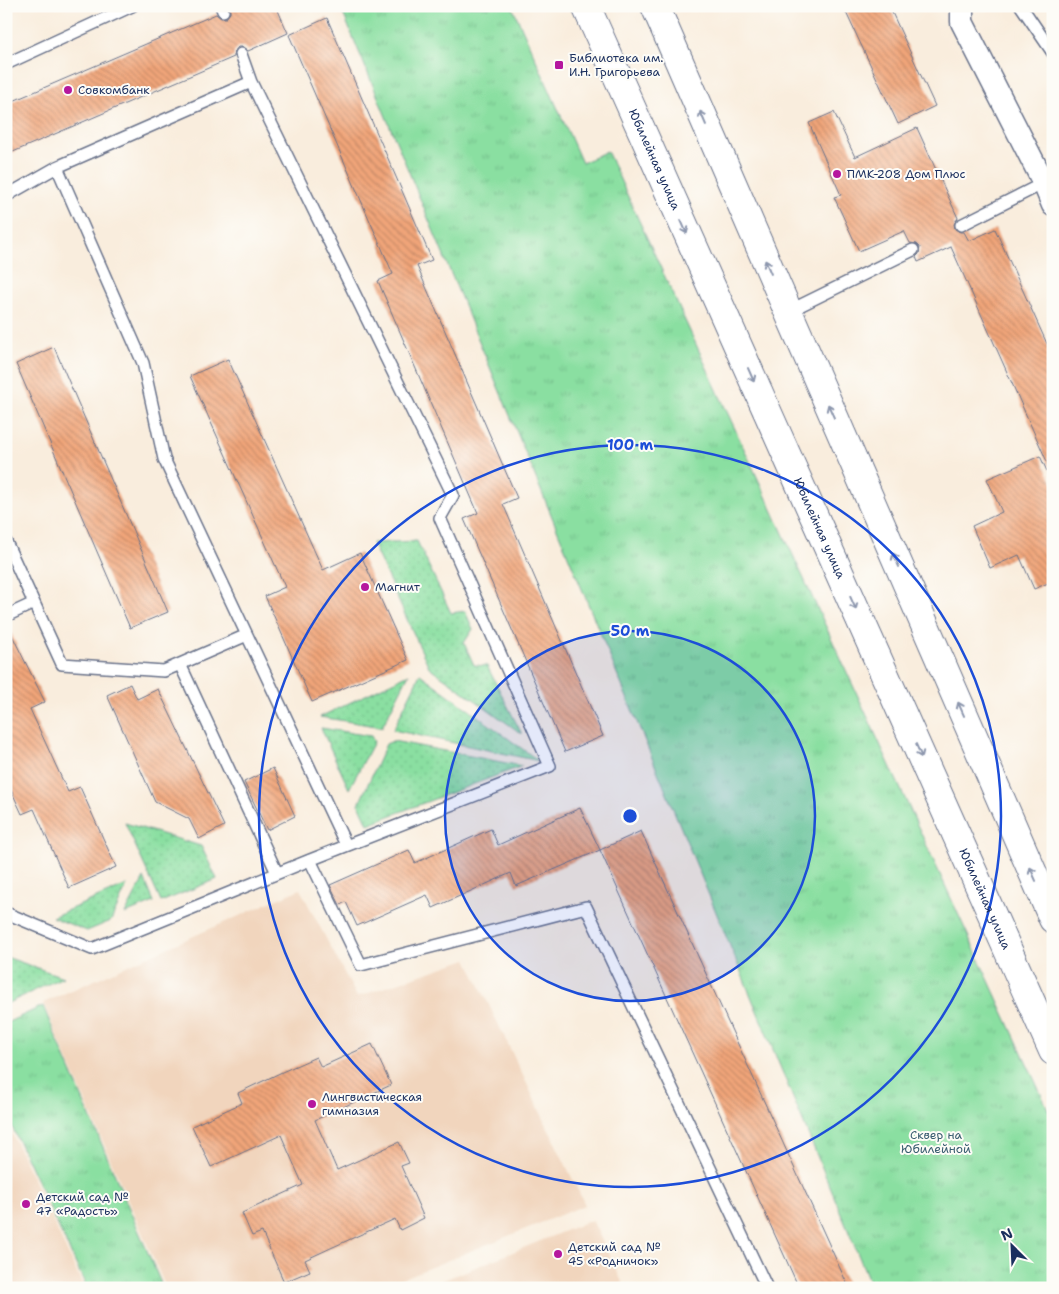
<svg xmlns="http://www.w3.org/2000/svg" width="1059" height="1294" font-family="'Shantell Sans',sans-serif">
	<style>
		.built { fill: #f1d5bd }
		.grass { fill: url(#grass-dots); stroke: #528780 }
		.park { fill: url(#park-tufts); stroke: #528780 }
		.building { fill: url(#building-back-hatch) }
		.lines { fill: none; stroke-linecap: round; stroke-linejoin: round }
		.lane-casing { stroke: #69728a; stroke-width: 14 }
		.street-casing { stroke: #69728a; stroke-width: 25 }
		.highway-casing { stroke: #69728a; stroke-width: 30 }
		.lane { stroke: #fff; stroke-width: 11 }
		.street { stroke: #fff; stroke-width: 22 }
		.highway { stroke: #fff; stroke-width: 28 }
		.oneway { stroke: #8d97ae }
		.ring { fill: none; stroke: #1d4ed8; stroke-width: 2.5 }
		.poi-dot { fill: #b5179e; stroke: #fdfcf7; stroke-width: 2 }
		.labels { text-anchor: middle; stroke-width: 4; stroke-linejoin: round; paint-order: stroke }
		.poi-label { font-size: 12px; fill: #1b2f5e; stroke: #fdfcf7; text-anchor: start }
		.street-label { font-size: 12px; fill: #1b2f5e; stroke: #fdfcf7 }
		.park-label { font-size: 12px; fill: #375b6f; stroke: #fdfcf7 }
		.centre { fill: #1d4ed8; stroke: #fdfcf7; stroke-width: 2.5 }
		.ring-label { font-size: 15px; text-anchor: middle; font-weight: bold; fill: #1d4ed8; stroke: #fdfcf7; stroke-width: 4; stroke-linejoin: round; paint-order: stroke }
	</style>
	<defs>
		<pattern id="grass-dots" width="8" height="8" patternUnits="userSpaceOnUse" patternTransform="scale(1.25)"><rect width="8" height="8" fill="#8adfa1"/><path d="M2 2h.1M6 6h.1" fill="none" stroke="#76c08d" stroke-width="1.8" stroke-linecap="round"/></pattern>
		<pattern id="park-tufts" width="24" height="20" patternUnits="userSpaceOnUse" patternTransform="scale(1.25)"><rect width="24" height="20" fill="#8adfa1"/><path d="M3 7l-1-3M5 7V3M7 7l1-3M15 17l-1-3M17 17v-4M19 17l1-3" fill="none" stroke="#76c08d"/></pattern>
		<pattern id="building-back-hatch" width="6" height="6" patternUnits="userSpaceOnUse" patternTransform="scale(1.25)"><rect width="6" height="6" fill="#f1a579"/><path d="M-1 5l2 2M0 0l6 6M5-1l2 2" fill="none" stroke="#c28766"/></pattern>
	</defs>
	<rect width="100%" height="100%" fill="#fdfcf7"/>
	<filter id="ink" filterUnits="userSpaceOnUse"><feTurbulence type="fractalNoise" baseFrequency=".02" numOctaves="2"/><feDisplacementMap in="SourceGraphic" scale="10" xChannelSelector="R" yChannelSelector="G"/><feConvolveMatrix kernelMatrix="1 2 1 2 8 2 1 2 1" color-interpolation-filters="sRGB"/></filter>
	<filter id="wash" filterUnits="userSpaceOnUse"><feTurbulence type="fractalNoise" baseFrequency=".0096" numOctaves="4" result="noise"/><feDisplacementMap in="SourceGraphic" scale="20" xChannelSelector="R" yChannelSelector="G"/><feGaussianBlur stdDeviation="1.12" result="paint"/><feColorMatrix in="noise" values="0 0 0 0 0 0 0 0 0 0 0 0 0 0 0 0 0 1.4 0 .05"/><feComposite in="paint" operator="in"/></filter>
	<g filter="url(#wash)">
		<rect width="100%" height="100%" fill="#f9eddd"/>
		<path class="built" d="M300,889L357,997L467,959L585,1205L379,1288H166L43,1003Z
			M6,1121L84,1288H6Z
			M592,1220L625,1288H424Z"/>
		<path class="grass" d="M417,541L451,613L465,611L473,629L464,643L474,665L487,666L522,734L429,667L372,543Z
			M409,674L382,727L320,717Z
			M420,674L539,761L393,730Z
			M321,728L371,736L374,742L349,789Z
			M393,741L522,766L368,824L359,804L386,744Z
			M125,823L201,846L217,879L161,902Z
			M144,878L154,902L125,914Z
			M127,885L111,921L87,931L52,917Z
			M6,957L63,977L6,1004Z"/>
		<path class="park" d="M340,6H512L582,163L607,151L1053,1120V1288H872Z
			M43,1006L163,1288H87L6,1114V1023Z"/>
		<g id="blocks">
			<path class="building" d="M233,6H276L288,33L248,51L243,47H238L234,52V57L6,155V104L216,14L221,18H226L230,13V8Z
				M843,6H889L935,106L898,124Z
				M327,18L432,260L417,266L517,498L503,504L603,736L565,752L464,519L478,513L378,281L393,274L289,35Z
				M834,112L855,157L917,128L958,218L954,224L955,229L960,232H964L969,241L995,229L1053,357V475L951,247L918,262L916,257L919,254L920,247L917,244L910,243L904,231L859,251L834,197L841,195L809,123Z
				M54,347L168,612L130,628L16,364Z
				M228,359L323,570L360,553L408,660L312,702L265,596L285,587L190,376Z
				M1040,456L1053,484V581L1034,589L1019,555L990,568L972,526L1002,512L987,479Z
				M6,623L45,702L30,709L68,792L80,787L116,867L69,888L34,809L22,814L6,779Z
				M130,684L137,699L158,689L224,826L199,839L189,819L155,802L107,695Z
				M273,768L295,816L267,830L244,782Z
				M580,808L600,850L516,886L511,873L433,908L427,895L357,926L346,902L340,905L330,885L409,850L415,863L491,829L498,845Z
				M641,831L849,1288H799L600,850Z
				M372,1044L391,1085L315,1120L337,1170L399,1142L409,1163L401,1166L424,1218L400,1230L395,1219L333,1247L305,1260L310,1271L284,1282L262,1232L252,1236L242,1213L303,1185L281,1135L211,1167L192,1126L242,1103L238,1093L282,1072L316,1057L321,1067Z"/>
		</g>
	</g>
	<g filter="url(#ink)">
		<use href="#blocks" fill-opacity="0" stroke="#69728a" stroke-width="1"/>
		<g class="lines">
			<g class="lane-casing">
				<path id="lane" d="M221,6L223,11
					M1021,6L1053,53
					M241,54L251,82
					M6,64L132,6
					M57,167L143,363L164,459L346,845
					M6,196L57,167L251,82L453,495L440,518L550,766L310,860L92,949L6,913
					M961,225L1044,183
					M789,311L913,250
					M6,542L62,664L164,671L247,635
					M6,616L34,603
					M180,664L277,873
					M310,860L361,965L586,907L767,1288"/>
			</g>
			<g class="street-casing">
				<path id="street" d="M962,6V22L1044,183L1053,205"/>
			</g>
			<g class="highway-casing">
				<g id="highway">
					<path id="s1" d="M586,6L1053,1051"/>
					<path d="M655,6L1053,919"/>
				</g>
			</g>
			<use href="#lane" class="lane"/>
			<use href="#street" class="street"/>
			<use href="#highway" class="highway"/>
		</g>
		<defs><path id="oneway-shaft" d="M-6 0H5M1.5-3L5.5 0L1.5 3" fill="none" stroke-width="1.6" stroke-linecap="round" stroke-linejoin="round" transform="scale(1.25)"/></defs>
		<g class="oneway">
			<use href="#oneway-shaft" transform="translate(703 118) rotate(-113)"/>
			<use href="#oneway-shaft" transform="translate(684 227) rotate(66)"/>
			<use href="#oneway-shaft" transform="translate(768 267) rotate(-113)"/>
			<use href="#oneway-shaft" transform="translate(751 375) rotate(66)"/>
			<use href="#oneway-shaft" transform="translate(831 411) rotate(-114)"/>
			<use href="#oneway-shaft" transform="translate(896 560) rotate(-114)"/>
			<use href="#oneway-shaft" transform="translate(853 603) rotate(66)"/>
			<use href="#oneway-shaft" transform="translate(961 709) rotate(-114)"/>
			<use href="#oneway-shaft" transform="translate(919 751) rotate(66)"/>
			<use href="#oneway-shaft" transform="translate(1033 874) rotate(-114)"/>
		</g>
	</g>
	<circle cx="630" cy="816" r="185" fill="#1d4ed8" fill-opacity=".12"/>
	<g class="ring">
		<circle cx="630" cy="816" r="185"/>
		<circle cx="630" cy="816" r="371"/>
	</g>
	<g class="poi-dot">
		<rect x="554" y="60" width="10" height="10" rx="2.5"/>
		<circle cx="68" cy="90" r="5"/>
		<circle cx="837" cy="174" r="5"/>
		<circle cx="365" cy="587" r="5"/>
		<circle cx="312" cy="1104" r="5"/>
		<circle cx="26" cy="1204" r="5"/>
		<circle cx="558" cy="1254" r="5"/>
	</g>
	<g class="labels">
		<g class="poi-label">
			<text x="569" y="62">Библиотека им.<tspan x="569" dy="14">И.Н. Григорьева</tspan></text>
			<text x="78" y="94">Совкомбанк</text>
			<text x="847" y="178">ПМК-208 Дом Плюс</text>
			<text x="375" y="591">Магнит</text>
			<text x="322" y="1101">Лингвистическая<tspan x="322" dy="14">гимназия</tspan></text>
			<text x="36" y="1201">Детский сад №<tspan x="36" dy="14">47 «Радость»</tspan></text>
			<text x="568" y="1251">Детский сад №<tspan x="568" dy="14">45 «Родничок»</tspan></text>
		</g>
		<g class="street-label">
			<text dy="4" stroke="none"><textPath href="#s1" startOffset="168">Юбилейная улица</textPath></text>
			<text dy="4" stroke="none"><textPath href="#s1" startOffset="572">Юбилейная улица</textPath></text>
			<text dy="4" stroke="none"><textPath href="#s1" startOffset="978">Юбилейная улица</textPath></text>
		</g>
		<g class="park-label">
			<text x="936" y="1139">Сквер на<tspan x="936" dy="14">Юбилейной</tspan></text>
		</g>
	</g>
	<circle cx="630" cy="816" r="8" class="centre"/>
	<g class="ring-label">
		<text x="630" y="450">100 m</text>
		<text x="630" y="636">50 m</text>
	</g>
	<rect width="1059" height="1294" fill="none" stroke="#fdfcf7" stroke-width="25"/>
	<g transform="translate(1012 1246) rotate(336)" stroke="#fdfcf7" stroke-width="4" paint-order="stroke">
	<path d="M0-4L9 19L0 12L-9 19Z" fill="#1b2f5e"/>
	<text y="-8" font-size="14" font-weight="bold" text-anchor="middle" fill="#1b2f5e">N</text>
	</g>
</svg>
